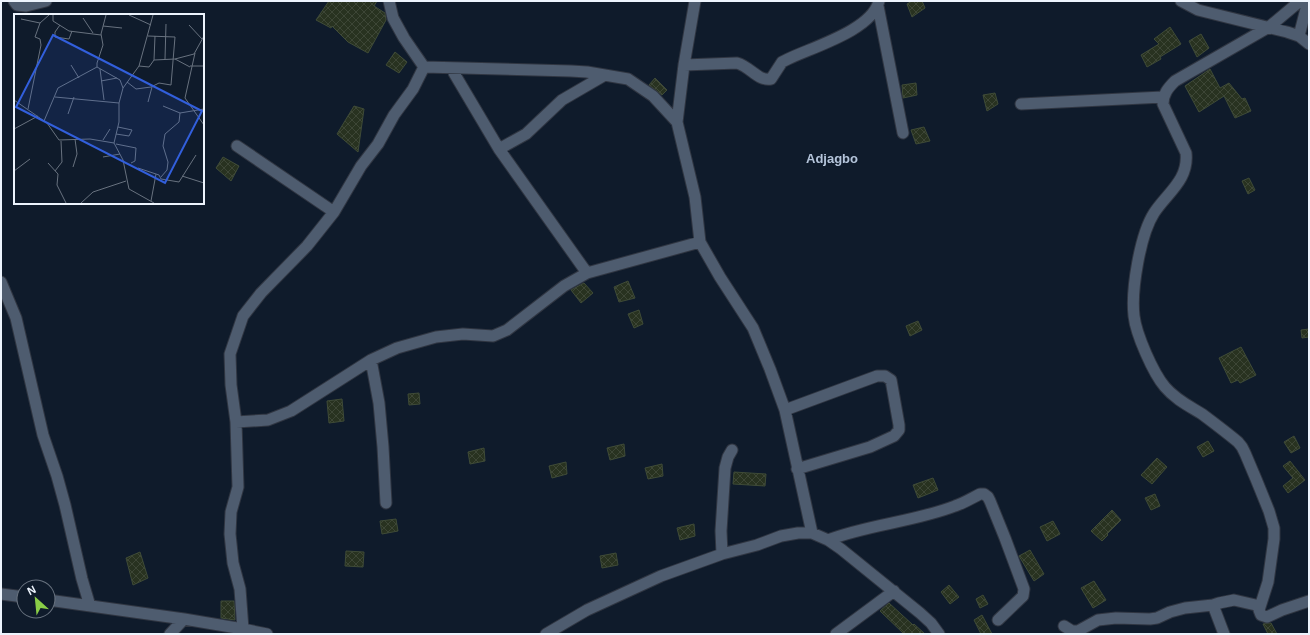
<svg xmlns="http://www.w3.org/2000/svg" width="1310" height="635" font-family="Arial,sans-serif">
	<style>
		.building { fill: url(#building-cross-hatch); stroke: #3f4b37 }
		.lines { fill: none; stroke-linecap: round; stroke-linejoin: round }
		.street-casing { stroke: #303642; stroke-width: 13 }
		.street { stroke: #4e5c6f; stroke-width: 11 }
		.labels { text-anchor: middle; stroke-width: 3; stroke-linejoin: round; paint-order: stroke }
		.quarter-label { font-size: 13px; font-weight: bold; fill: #b4c4da; stroke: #0f1b2b }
		.inset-road { fill: none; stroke: #68727f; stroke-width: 1 }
		.view { fill: #325fdc; fill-opacity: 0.15; stroke: #325fdc; stroke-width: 2 }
		.inset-edge { fill: none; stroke: #edf4fd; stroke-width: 2 }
	</style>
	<defs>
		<pattern id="building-cross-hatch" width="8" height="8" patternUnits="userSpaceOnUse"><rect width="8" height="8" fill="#283220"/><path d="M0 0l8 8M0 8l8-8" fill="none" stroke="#3d4636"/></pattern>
	</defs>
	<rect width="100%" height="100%" fill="#0f1b2b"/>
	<path class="building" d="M329,1H377L374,6L385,13L386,20L368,53L348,42L332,26L331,28L316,20Z
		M912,1H922L925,8L912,17L907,4Z
		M1170,27L1181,44L1160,57L1161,59L1147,67L1141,55L1159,44L1154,39Z
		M1201,34L1209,48L1197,57L1189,41Z
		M395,52L407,62L399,73L386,65Z
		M1210,69L1220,88L1229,83L1242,99L1245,98L1251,111L1235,118L1224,96L1199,112L1185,86Z
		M655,78L667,90L662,95L649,85Z
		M916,83L917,95L903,98L902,85Z
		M995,93L998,104L987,111L983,95Z
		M354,106L364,109L358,152L337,134Z
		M924,127L930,141L916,144L911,130Z
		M223,157L239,166L231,181L216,168Z
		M1249,178L1255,190L1248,194L1242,181Z
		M628,281L635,298L619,302L614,287Z
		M584,283L593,293L581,303L571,290Z
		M639,310L643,324L634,328L628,314Z
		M918,321L922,330L910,336L906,326Z
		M1309,329V337L1302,338L1301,330Z
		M1241,347L1256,375L1240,383L1238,380L1231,383L1219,358Z
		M419,393L420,404L409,405L408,394Z
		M342,399L344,421L329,423L327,401Z
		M1294,436L1300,448L1291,453L1284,442Z
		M1208,441L1214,451L1203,457L1197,447Z
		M624,444L625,456L610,460L607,448Z
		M484,448L485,461L470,464L468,452Z
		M1157,458L1167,467L1152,484L1141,475Z
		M1290,461L1305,480L1288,493L1283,486L1293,478L1283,466Z
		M566,462L567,474L552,478L549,466Z
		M662,464L663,476L648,479L645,468Z
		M734,472L766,474L765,486L733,484Z
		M933,478L938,490L918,498L913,485Z
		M1155,494L1160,506L1151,510L1145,498Z
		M1112,510L1121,520L1107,534L1108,535L1102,541L1091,531Z
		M396,519L398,531L382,534L380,521Z
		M1053,521L1060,534L1047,541L1040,527Z
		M694,524L695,536L680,540L677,528Z
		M1030,550L1044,574L1034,581L1019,556Z
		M346,551L364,552L363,567L345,566Z
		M140,552L148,578L133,585L126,558Z
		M616,553L618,565L602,568L600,556Z
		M1094,581L1106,600L1093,608L1081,588Z
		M949,585L959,597L950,604L941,592Z
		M983,595L988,604L980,608L976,599Z
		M221,601H234L235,620L221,618Z
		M889,603L913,625L914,624L925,634H904L880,611Z
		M982,615L992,634H981L974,620Z
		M1269,623H1271L1277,634H1268L1263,624Z"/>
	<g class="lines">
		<g class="street-casing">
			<path id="street" d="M14,1L17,5L26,6L46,1
				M389,1L393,18L404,38L424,67L571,71L587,72L628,79L653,96L677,122L695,197L700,242L720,277L753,328L770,369L785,410L812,533
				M1181,1L1198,10L1287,32L1299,36L1309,44
				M1300,1L1269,27L1175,81C1168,88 1163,94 1163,104L1186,153C1189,180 1167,193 1154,213C1140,235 1131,290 1134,316C1136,334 1153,373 1165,387C1175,399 1189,406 1202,414C1214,423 1226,432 1238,442L1242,447L1245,453L1256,479L1269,511L1274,528V539L1268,582L1259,610L1261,615L1267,617L1282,610L1309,601
				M878,6L903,133
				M1299,36L1308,1
				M684,65L737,63C751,67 757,81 771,79L782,62L788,59C813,47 872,30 879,1
				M451,68L499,149L587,273
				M1021,104L1163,97
				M677,122L684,65L695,1
				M237,146L334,212
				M499,149L526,134L562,100L605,75
				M1,282L16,318L43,435L57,476L65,505L82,579L90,606
				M371,360L379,403L383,447L386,503
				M785,410L877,376H885L891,380L899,425V430L894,436L870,447L797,469
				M236,422L268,420L291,411L371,360L397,348L436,337L463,334L493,336L507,330L564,286L587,273L700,242
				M828,540C870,524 914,522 955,506C964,503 972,498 980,494H984L988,497L990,501L1005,538L1024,589L1023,596L998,620
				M722,554L721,531L725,468L728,457L732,450
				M1,594L24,597
				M48,600L184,619L243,629L267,634
				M1213,605L1224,634
				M1064,626L1072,631H1078L1098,620L1116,618L1150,619L1157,618L1170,612L1185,608L1213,605L1219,603L1234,600L1260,606
				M243,629L240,589L233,563L230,534L231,512L238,487L236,422L231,385L230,354L243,316L261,293L307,246L334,212L361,166L378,144L394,115L413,89L424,67
				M170,634L184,619
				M546,634L587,610L661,576L722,554L757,545L781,536L798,533H812L828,540L841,549L920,613L931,623L939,634
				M836,634L894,591"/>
		</g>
		<use href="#street" class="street"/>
	</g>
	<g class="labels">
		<g class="quarter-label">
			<text x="832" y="163">Adjagbo</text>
		</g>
	</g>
	<g transform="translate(14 14)">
		<rect width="190" height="190" fill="#0f1b2b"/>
		<path class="inset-road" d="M39,1V7L55,17L87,21M92,1L87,20L89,31L83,49V53L106,66L109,74L105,89V108L100,129M115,1L137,11M69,4L79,19M7,5L26,9M46,11L41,18V23L55,25L58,17M175,11L188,25M89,12L108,14M181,39L171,84L190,111M151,45L152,10M161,45L176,53M140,46L161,45L180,40L190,22M57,51L65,64M125,52L135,53L140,46L141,22M176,52H190M86,55L90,86M87,67L103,64M113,68L122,75L137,73L145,69L157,71L161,23L134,22M109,74L125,52L139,1M41,83L105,89M0,86L33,109L45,126L76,125L100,129L109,146L115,175L140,189M134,88L138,73M149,92L166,99M14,95L27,31L26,25L21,23L26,9L35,1M54,100L60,83M30,107L44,74L83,53M0,115L24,102M102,120L115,122L118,116L104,113M89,126L96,115M102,130L122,134L121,147L117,149M89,143L106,140M34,149L44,160L43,171L52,189M59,153L63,140L61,125M124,154L145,161L147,165L165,168L182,141M0,157L16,145M41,157L48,148L47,127M168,162L190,169M147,163L153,156L154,148L149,132L151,120L165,108L166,99L190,95M137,187L142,160M67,189L79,178L112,167"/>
		<path class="view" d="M39,21L188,97L151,169L2,93Z"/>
		<rect width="190" height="190" class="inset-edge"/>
	</g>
	<rect width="1310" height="635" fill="none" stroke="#edf4fd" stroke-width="4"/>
	<g transform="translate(36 599) rotate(333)"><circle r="19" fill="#0f1b2b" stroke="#68727f"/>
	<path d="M0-3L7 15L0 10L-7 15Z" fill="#8ace47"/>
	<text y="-6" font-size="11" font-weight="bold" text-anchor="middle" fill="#edf4fd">N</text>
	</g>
</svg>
